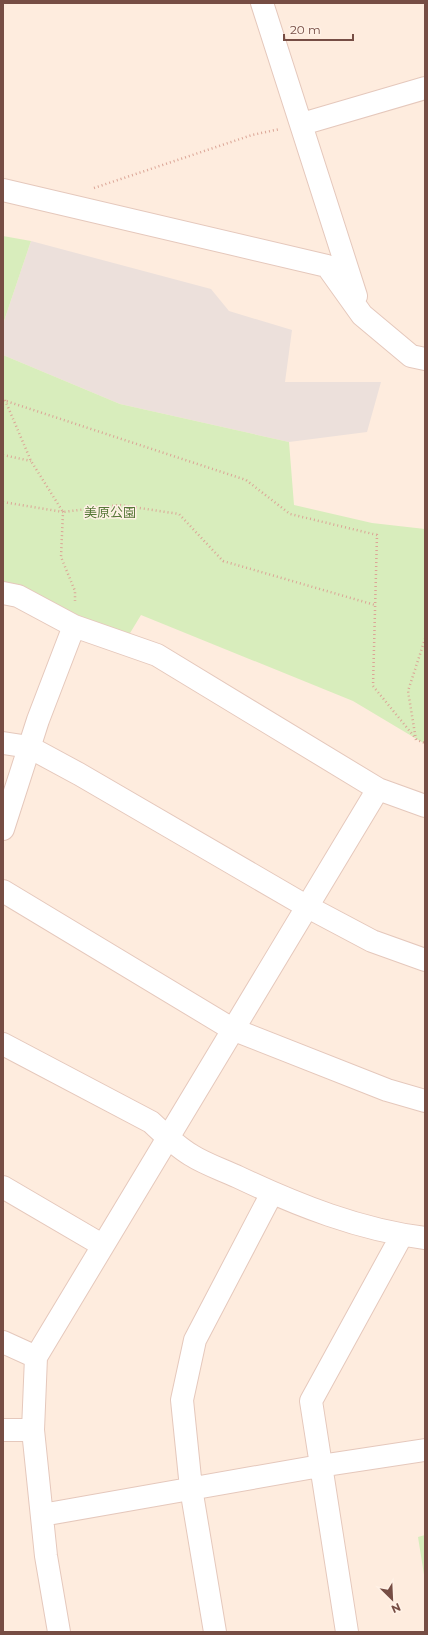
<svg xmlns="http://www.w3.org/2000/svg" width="428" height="1635" font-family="Montserrat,'Noto Sans JP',sans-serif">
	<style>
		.industrial { fill: #ece0db }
		.green { fill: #d8edbc }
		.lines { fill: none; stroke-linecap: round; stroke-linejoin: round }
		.minor-casing { stroke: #e5c8bc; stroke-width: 24 }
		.tertiary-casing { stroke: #e5c8bc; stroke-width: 24 }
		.path { stroke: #dba596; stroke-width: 2.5; stroke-dasharray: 1 3; stroke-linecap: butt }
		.minor { stroke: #fff; stroke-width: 22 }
		.tertiary { stroke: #fff; stroke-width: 22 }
		.labels { text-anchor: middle; stroke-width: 3; stroke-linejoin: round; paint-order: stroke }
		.park-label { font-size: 13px; fill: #577838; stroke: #fff1e6 }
	</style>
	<rect width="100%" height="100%" fill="#feecde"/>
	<path class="industrial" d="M31,241L211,289L229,311L292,330L285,382H381L367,432L289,442L120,404L3,355V324Z"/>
	<path class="green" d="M3,236L31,241L3,324Z
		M3,355L120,404L289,442L294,505L372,523L425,529V744L353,701L141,615L124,643L3,593Z
		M425,1535V1581L418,1537Z"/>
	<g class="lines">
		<g class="minor-casing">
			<path id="minor" d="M262,3L356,296
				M302,124L425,88
				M3,190L327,266L362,315L411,356L425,359
				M3,593L18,596L74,626L157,655L378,789L425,806
				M3,829L38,720L74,626
				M3,891L232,1029L387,1090L425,1101
				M3,1044L151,1122C164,1134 176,1146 191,1155C205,1164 223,1170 238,1177C297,1205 360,1230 425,1238
				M3,1187L102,1245
				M3,1342L36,1357
				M3,1430H33
				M42,1515L320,1466L425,1450
				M59,1632L46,1556L33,1430L36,1357L378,789
				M215,1632L191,1488L182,1400L195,1340L272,1193
				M347,1632L311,1401L402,1235"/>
		</g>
		<g class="tertiary-casing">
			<path id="tertiary" d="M3,743L29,747L79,774L306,906L372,941L425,960"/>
		</g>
		<path class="path" d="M94,188L252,135L280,129
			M3,400L246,480L290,514L377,535L373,686L417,740L425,743
			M5,400L31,461L63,512L120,505L179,514L223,561L375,605
			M3,455L31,461
			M3,502L63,512L61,557L75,591V601
			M416,740L408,691L425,639"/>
		<use href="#minor" class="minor"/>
		<use href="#tertiary" class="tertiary"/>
	</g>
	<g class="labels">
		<g class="park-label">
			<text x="110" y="517">美原公園</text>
		</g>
	</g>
	<rect width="428" height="1635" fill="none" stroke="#764d44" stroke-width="8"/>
	<g transform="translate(392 1599) rotate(156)" stroke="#fff1e6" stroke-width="3" paint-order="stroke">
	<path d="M0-3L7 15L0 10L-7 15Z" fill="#764d44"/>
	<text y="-6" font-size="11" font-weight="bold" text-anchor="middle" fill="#764d44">N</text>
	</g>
	<path d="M284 34v6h69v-6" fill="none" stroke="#764d44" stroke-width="2"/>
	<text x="290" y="34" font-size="12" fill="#764d44" stroke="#fff1e6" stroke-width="3" paint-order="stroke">20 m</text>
</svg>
